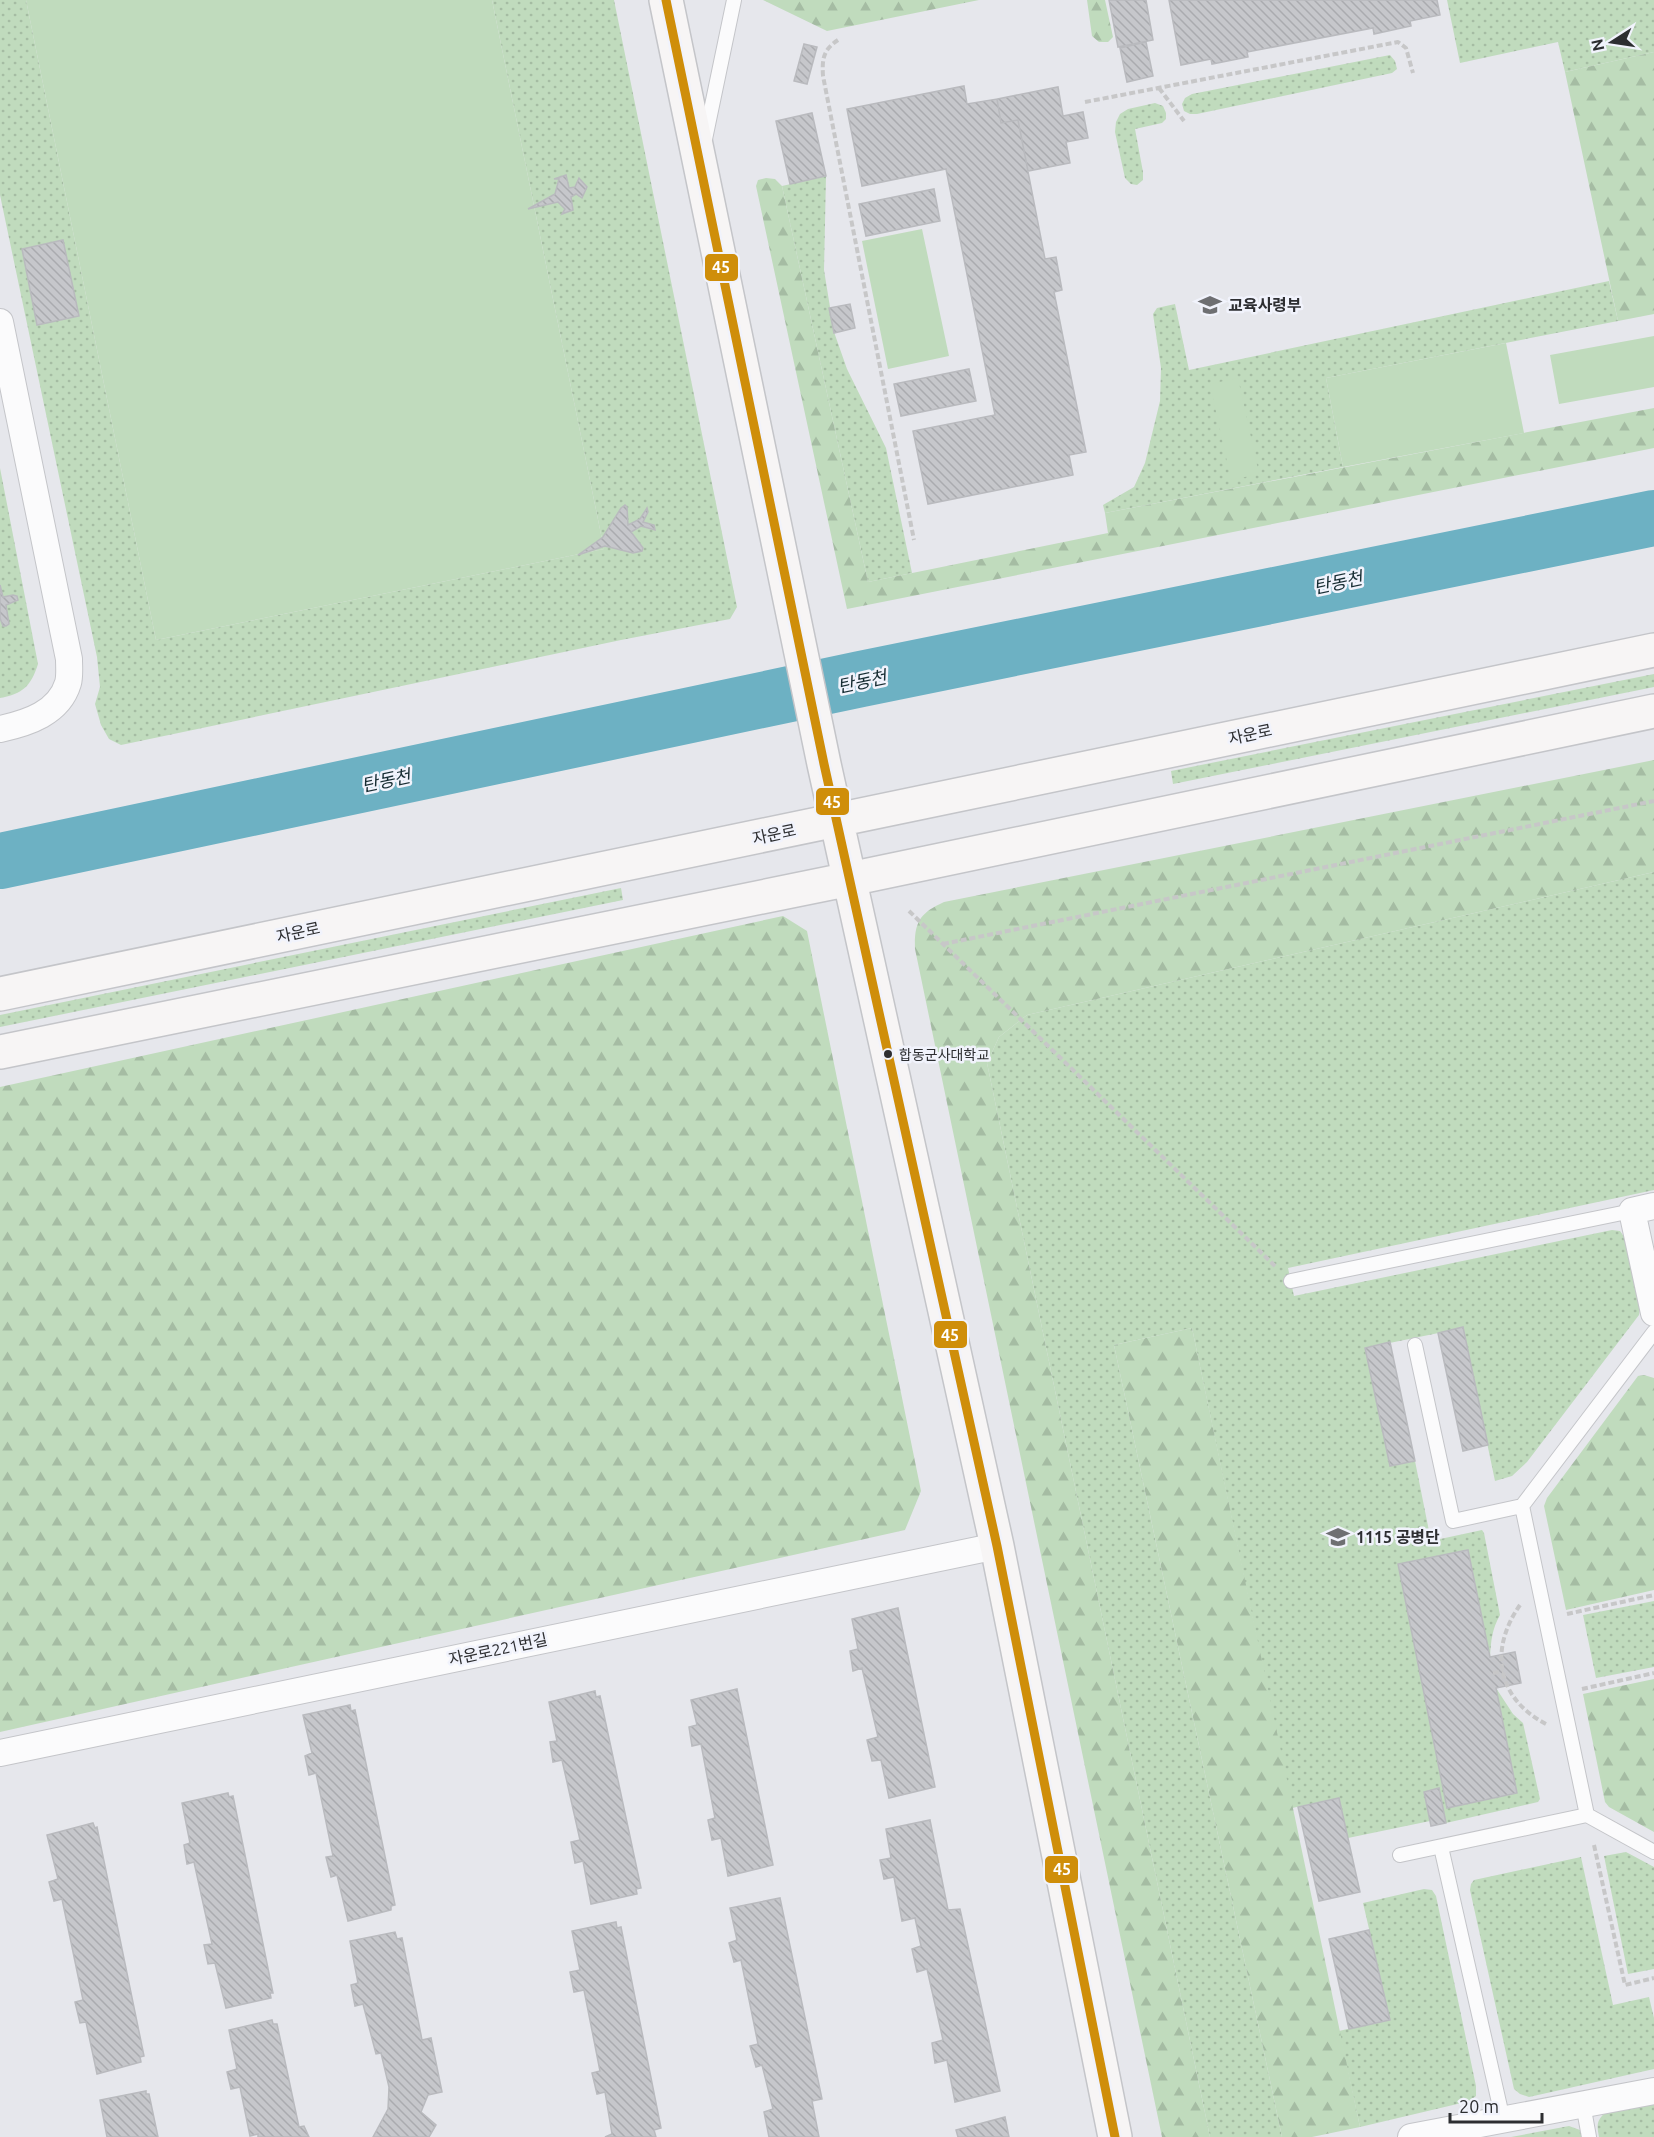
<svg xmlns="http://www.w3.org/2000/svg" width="1654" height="2137" font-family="Ubuntu,'Noto Sans KR',sans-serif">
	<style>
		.grass { fill: url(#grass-dots) }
		.forest { fill: url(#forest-firs) }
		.green { fill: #c0dbbd }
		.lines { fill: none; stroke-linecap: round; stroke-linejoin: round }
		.river { stroke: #6db1c3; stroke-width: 56 }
		.building { fill: url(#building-back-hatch); stroke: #b9babe; stroke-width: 1.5 }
		.lane-casing { stroke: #c4c5c9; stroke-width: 16 }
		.street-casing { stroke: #c4c5c9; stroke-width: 28 }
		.secondary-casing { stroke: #c4c5c9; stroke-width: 36 }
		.path { stroke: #c7c7c8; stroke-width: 4; stroke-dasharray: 6 3; stroke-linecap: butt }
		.lane { stroke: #fbfbfc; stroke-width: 14 }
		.street { stroke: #fbfbfc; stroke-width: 26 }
		.secondary { stroke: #f7f5f5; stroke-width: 33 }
		.bus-1-casing { stroke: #f1f3fc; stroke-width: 14 }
		.bus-1 { stroke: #cf8e0a; stroke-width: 9 }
		.bus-dot { fill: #2d2e31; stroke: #f1f3fc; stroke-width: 2 }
		.labels { text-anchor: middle; stroke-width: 5; stroke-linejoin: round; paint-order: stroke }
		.bus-label { font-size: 14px; fill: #2d2e31; stroke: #f1f3fc; text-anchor: start }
		.poi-label { font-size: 16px; font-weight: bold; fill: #2d2e31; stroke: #f1f3fc; text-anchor: start }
		.street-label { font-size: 16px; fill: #2d2e31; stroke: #f1f3fc }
		.water-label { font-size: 18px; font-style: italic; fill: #172d33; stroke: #f1f3fc }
		.line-badge { stroke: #f1f3fc; stroke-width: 2 }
		.badge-label { font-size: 16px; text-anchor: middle; font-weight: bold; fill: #fff }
	</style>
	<defs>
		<pattern id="grass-dots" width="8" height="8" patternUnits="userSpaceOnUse" patternTransform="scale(1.5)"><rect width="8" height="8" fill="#c0dbbd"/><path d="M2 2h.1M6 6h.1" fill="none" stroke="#a5bca3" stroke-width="1.8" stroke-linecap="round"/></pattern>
		<pattern id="forest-firs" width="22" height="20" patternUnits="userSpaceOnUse" patternTransform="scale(1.5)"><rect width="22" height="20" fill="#c0dbbd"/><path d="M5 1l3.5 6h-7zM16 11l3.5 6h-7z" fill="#a5bca3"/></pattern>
		<pattern id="building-back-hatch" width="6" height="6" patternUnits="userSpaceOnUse" patternTransform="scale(1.5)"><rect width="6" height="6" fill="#c6c7cb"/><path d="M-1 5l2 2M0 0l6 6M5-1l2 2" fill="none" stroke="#aaabaf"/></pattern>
	</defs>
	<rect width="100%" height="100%" fill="#e6e7ec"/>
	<path class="grass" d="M0,0H26L156,640L604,549L492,0H614L737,607L730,619L621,640L121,745L109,739L101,725L95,704L100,687L97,657L0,195Z
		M1447,0H1654V52L1565,72L1558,42L1460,63Z
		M1390,55L1395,61L1397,69L1392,73L1197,114H1190L1184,111L1182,104L1185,98L1192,94Z
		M1155,103L1163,106L1166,113V119L1162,123L1135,129L1143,172V180L1137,185L1131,184L1125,178L1115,132L1116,122L1120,114L1128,109Z
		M826,176L824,270L834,332L847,369L886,448L912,573L868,582L782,186Z
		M1609,281L1618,321L1326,378L1343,467L1105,513L1103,505L1134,487L1145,463L1160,401L1161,368L1153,314L1157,308L1175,304L1189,370Z
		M0,468L38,664C31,686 23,694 0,698Z
		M1654,674V687L1173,784L1171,771Z
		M1654,872V1190L1288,1268L1294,1296L1612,1230L1620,1231L1625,1238L1640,1309L1639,1315L1527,1462L1512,1476L1495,1481L1463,1328L1365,1348L1390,1466L1415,1461L1431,1541L1482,1530L1484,1533L1500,1615C1492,1629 1491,1641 1490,1657L1468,1550L1398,1564L1447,1807L1517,1793L1496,1688L1513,1714L1523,1723L1540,1799L1538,1802L1446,1823L1439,1788L1424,1792L1430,1821L1348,1838L1339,1798L1292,1808L1192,1328L1114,1345L1282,2137H1210L987,1063L999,1037L1027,1015Z
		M621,888L623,900L0,1027V1015Z
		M1654,1601V1667L1596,1678L1583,1615Z
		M1626,1852L1654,1867V1969L1628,1974L1604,1856Z
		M1581,1857L1613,2005L1649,1997L1654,2018V2069L1529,2097L1520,2094L1514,2089L1470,1890L1471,1884L1474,1880Z
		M1424,1889L1432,1890L1436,1896L1476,2086V2096L1470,2101L1360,2127L1339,2031L1390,2019L1363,1903Z
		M1654,2104V2137H1599C1597,2126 1596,2121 1605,2113Z
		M1569,2126L1580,2130L1583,2137H1511Z"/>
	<path class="forest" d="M763,0H979L827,31Z
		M1087,0H1105L1113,37L1108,42H1099L1092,36Z
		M1654,52V314L1618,321L1565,72Z
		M766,178L775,179L782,186L868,582L1108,533L1105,513L1654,408V448L847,609L756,186L758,180Z
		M1654,760V872L1027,1015L999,1037L987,1063L1210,2137H1162L915,949C914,922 920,913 944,902Z
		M783,916L807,931L921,1491L905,1530L0,1732V1087Z
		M1192,1328L1360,2127L1312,2137H1282L1114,1345Z
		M1644,1375L1654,1378V1590L1566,1610L1544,1506L1547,1498L1638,1376Z
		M1654,1679V1832L1609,1807L1605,1802L1583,1694Z"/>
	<path class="green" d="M26,0H492L604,549L156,640Z
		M922,229L949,356L888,369L862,241Z
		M1654,336V387L1559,404L1550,355Z
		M1506,343L1524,433L1343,467L1326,378Z
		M1238,378L1259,474L1231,480L1210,384Z"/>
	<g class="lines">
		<path class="river" d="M0,861L861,679L1654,518"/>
	</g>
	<path class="building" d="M1109,0H1146L1153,40L1118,47Z
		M1169,0H1437L1440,15L1410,21L1411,26L1374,34L1373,28L1247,52L1248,57L1212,64L1211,59L1181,65Z
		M1146,42L1153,76L1127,82L1120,48Z
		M804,44L817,47L807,84L794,81Z
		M964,86L967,104L997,99L1001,123L1018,120L1045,259L1056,257L1062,290L1054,292L1086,452L1069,455L1073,475L928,504L913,431L995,415L946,169L862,186L847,109Z
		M1058,87L1063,116L1083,112L1088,138L1066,142L1070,163L1028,171L1018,120L1001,123L997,99Z
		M812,113L826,176L790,184L776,121Z
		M566,175L569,188L575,187L579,178L587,187L582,198L576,194L571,197L573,210L562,214L565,209L558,202L528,209L555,194L559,179H554Z
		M934,189L940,221L866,236L859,204Z
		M63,240L79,316L37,325L22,249Z
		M850,304L855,328L834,333L829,308Z
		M969,369L976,401L901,416L894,384Z
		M625,505L627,507L628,525L640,519L647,508L648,512L643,522L654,525L655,530L641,526L631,532L643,548L642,551L633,553L605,546L578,555L603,537L621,508Z
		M0,585L3,597L13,595L17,596L18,600L6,605L9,624L6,626H3L0,618Z
		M1463,1327L1488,1445L1463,1451L1438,1333Z
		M1390,1342L1415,1461L1390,1466L1365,1348Z
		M1468,1550L1490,1657L1515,1652L1521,1683L1496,1688L1517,1793L1447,1808L1398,1564Z
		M898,1608L935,1787L889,1798L881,1760L872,1761L867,1740L878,1737L862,1668L853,1671L850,1651L858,1649L852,1619Z
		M737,1689L773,1865L728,1876L721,1838L712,1840L708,1820L715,1818L701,1744L692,1746L689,1727L697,1725L691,1700Z
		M595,1691L596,1697L600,1696L641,1888L636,1889L637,1894L591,1904L583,1861L575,1863L571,1842L580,1840L562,1760L553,1762L550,1742L557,1741L549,1702Z
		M350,1705L351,1711L355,1710L395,1905L391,1906V1910L348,1921L337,1875L331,1877L326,1857L333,1856L316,1773L309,1775L305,1756L312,1753L303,1715Z
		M1439,1788L1446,1823L1431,1826L1424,1792Z
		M228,1793L229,1797L233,1796L273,1993H270L271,1998L226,2008L215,1963L208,1964L204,1945L212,1944L194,1862L187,1864L184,1845L190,1843L182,1803Z
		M1339,1798L1360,1892L1319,1901L1298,1807Z
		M930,1820L948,1910L960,1909L1000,2091L955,2102L947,2060L935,2063L932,2043L943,2040L927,1969L917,1972L912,1949L921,1946L915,1918L902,1921L894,1877L884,1879L880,1860L891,1858L886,1829Z
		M93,1823L95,1828L97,1827L144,2056L140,2057L141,2062L97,2074L86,2022L80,2023L75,2002L83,2000L62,1899L54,1901L49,1882L58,1879L47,1835Z
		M780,1898L822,2099L812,2101L819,2137H769L764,2112L773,2109L762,2065L756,2067L750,2046L758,2044L741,1960L734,1962L729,1943L737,1940L730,1908Z
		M616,1922L617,1928L621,1927L661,2128L654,2130L656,2137H605L612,2134L605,2092L597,2094L592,2073L600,2071L584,1990L574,1992L570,1972L580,1970L572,1931Z
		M1369,1930L1390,2020L1349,2029L1329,1939Z
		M395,1932L397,1939L402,1938L422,2040L431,2038L442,2092L428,2095L421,2112L436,2125L429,2137H373L388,2109L389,2087L381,2053L376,2054L363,2004L355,2006L351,1985L358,1983L350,1941Z
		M272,2020L273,2024H277L299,2127L304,2126L309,2137H258V2134L250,2136L240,2087L231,2089L227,2072L237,2069L229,2030Z
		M146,2091V2094H149L158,2137H107L100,2100Z
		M1005,2117L1009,2137H958L956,2130Z"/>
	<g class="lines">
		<g class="lane-casing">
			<path id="lane" d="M705,139L734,0
				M1291,1281L1632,1211
				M1415,1345L1453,1521L1522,1506
				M1587,1815L1522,1506L1654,1332
				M1441,1847L1503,2120
				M1400,1855L1587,1815L1654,1852
				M1583,2104L1589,2137"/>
		</g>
		<g class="street-casing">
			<path id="street" d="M0,322L69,659C69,667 70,676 68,683C59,713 28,723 0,729
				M1654,1206L1632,1211L1654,1313
				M0,1753L997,1546
				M1411,2137L1654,2091"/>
		</g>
		<g class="secondary-casing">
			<path id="secondary" d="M666,0L824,764L997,1546L1115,2137
				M0,994L1654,650
				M0,1052L850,879L1654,711"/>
		</g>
		<path class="path" d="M838,40C823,50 822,59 823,76L914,540
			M1159,88L1184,121
			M1085,102L1398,42L1406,48L1413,73
			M909,911L1275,1266
			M943,944L1654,801
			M1520,1605C1489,1649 1496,1698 1546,1724
			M1567,1614L1654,1595
			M1493,1673L1503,1671
			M1582,1689L1654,1673
			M1594,1845L1625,1985L1654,1978"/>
		<use href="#lane" class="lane"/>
		<use href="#street" class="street"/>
		<use href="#secondary" class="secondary"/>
		<g class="bus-1-casing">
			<path id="bus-1" d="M666,0L824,764L997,1546L1115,2137"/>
		</g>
		<use href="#bus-1" class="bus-1"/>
	</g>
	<defs>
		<g id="university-bare" transform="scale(1.8)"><path d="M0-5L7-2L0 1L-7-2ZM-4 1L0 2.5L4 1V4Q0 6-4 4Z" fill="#6e6f72" stroke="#f1f3fc" stroke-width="2.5" paint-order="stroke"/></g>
	</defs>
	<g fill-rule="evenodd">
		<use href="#university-bare" x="1210" y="305"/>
		<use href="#university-bare" x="1338" y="1537"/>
	</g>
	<circle class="bus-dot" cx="888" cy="1054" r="5"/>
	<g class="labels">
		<g class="bus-label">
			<text x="899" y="1060">합동군사대학교</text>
		</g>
		<g class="poi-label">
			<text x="1228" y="311">교육사령부</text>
			<text x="1356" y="1543">1115 공병단</text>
		</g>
		<g class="street-label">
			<text transform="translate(1250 734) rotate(-12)" y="6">자운로</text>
			<text transform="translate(774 834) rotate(-12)" y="6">자운로</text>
			<text transform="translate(298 932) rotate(-12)" y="6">자운로</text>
			<text transform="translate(498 1649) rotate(-12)" y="6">자운로221번길</text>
		</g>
		<g class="water-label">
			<text transform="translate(1338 583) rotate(-12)" y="6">탄동천</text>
			<text transform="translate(862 682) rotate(-12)" y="6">탄동천</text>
			<text transform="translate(386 781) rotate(-12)" y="6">탄동천</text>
		</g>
	</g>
	<g class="line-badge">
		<rect x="704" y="253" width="35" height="29" rx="6" fill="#cf8e0a"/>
		<rect x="815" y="787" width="35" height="29" rx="6" fill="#cf8e0a"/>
		<rect x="933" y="1320" width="35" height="29" rx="6" fill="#cf8e0a"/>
		<rect x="1044" y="1855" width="35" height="29" rx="6" fill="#cf8e0a"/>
	</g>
	<g class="badge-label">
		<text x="721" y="273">45</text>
		<text x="832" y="808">45</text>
		<text x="950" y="1341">45</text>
		<text x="1062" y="1875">45</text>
	</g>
	<g transform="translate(1612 42) rotate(258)" stroke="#f1f3fc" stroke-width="4.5" paint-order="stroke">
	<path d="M0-4.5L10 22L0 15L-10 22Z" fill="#2d2e31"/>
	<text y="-9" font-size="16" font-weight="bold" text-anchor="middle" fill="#2d2e31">N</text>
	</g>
	<path d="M1450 2113v9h92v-9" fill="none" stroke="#2d2e31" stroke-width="3"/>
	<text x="1459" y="2113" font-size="18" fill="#2d2e31" stroke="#f1f3fc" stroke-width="4.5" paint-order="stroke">20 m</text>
</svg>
